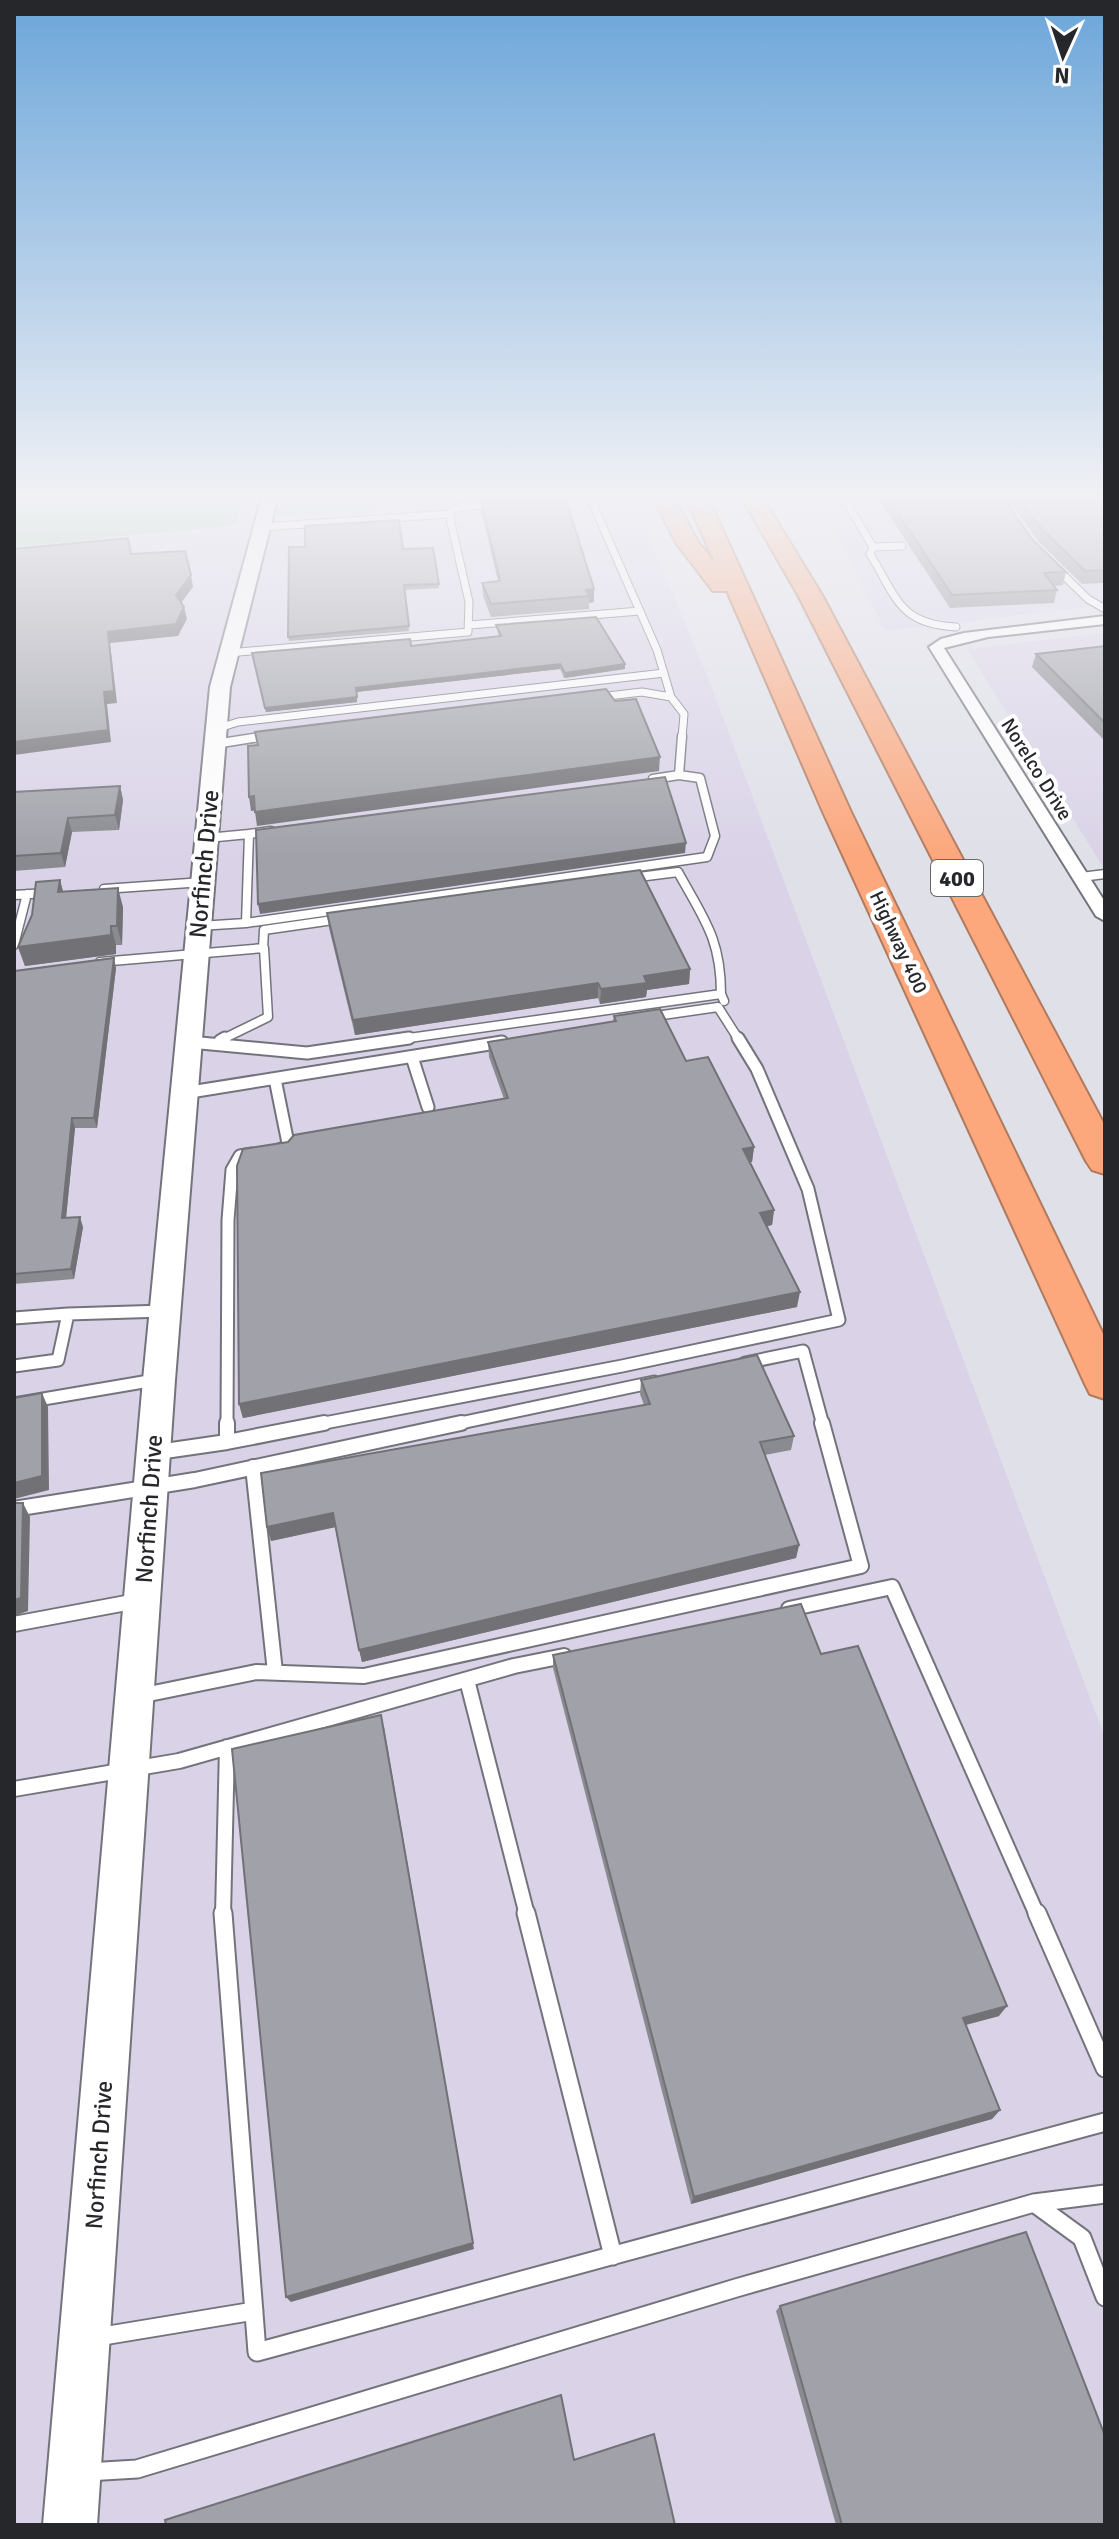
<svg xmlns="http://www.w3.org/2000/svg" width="1119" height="2539" font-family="Signika,sans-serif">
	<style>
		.industrial { fill: #dad3e8 }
		.green { fill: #9fcda5 }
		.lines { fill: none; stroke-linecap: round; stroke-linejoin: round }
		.lane-far4-casing { stroke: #73747b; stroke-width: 9 }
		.lane-far3-casing { stroke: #73747b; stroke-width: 11 }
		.lane-far2-casing { stroke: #73747b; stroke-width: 15 }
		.lane-far1-casing { stroke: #73747b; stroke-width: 18 }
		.lane-casing { stroke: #73747b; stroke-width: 21 }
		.street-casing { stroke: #73747b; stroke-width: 4 }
		.secondary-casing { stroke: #73747b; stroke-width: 4 }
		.highway-casing { stroke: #b17a5f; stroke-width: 4 }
		.lane-far4 { stroke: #fff; stroke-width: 7 }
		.lane-far3 { stroke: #fff; stroke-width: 8 }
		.lane-far2 { stroke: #fff; stroke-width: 11 }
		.lane-far1 { stroke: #fff; stroke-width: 14 }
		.lane { stroke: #fff; stroke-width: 17 }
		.street { fill: #fff; fill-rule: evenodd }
		.secondary { fill: #fff; fill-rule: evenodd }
		.highway { fill: #fca77c; fill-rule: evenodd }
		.wall { fill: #8a8b91 }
		.shaded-wall { fill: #717176 }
		.building { fill: #a1a2a9; stroke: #717176; stroke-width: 2 }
		.labels { text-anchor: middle; stroke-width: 8; stroke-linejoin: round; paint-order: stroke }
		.far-street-label { font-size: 20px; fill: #26272a; stroke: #fff }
		.shield { fill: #fff; stroke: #67686a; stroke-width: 2 }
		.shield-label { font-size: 22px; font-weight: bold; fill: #26272a }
		.street-label { font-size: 24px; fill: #26272a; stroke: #fff }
	</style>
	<rect width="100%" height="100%" fill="#dfe0e8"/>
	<path class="industrial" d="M447,500H633L707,675L1105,1738V2525H14V547L236,525L247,527L275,517Z
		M819,500H1105V605L885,631Z
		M1105,633V870L967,649Z"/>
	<path class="green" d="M14,500H243L236,525L14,547Z
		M281,500H447L275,517Z"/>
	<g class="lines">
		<g class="lane-far4-casing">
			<path id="lane-far4" d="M591,500L657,650L671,697
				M845,500L873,547L902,546
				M262,527L449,514L457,508L517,500
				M873,547L870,554C897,598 899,624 956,627
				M1057,569L1088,599L1105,609
				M469,625L640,611
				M228,653L468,632L469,602L449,514
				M599,697L642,692L671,697L684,714L682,738
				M216,729L238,722L664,673
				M253,738L268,736"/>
		</g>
		<g class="lane-far3-casing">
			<path id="lane-far3" d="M215,744L266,736
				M679,775L682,736
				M207,838L249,834
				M1081,877L1105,874
				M631,878L678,872C704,919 721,939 721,994
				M104,889L203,882
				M14,895L47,893
				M246,923L707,857L715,836L700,778L679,775L653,779
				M199,926L246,923L249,834L271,831
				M14,945L27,894
				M263,948L264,930L340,919
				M100,962L264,948L268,1017L221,1040
				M649,1017L718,1007L739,1040
				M395,1040L721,994L724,1001"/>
		</g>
		<g class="lane-far2-casing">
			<path id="lane-far2" d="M220,1041L225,1038
				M190,1042L307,1053L409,1038
				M412,1057L428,1107
				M275,1079L289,1148L281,1149
				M184,1093L502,1042
				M14,1318L68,1314
				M745,1363L803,1351L823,1425
				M14,1366L58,1360L68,1314L164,1311
				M14,1404L155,1380
				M227,1425L228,1220L232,1170L240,1156L252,1154
				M314,1425L622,1366L839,1320L808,1189L757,1069L738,1038
				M451,1425L654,1382"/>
		</g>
		<g class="lane-far1-casing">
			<path id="lane-far1" d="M227,1442L324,1423
				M158,1452L227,1442V1423
				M253,1467L275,1672
				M14,1509L195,1480L461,1423
				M789,1609L892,1587L1037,1915
				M14,1624L137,1601
				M467,1680L527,1915
				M139,1696L256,1672L364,1676L861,1566L822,1423
				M14,1789L179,1761L514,1666L564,1656
				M223,1915L227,1747"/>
		</g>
		<g class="lane-casing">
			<path id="lane" d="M223,1913L257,2352L1105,2122
				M526,1913L613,2256
				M1037,1913L1105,2068
				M1034,2203L1082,2238L1105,2297
				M97,2337L254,2311
				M87,2472L137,2469L736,2288L1034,2203L1105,2194"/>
		</g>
		<g class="street-casing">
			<path id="street" d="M1105,616V624L988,637L944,648L1105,902V921L1096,916L929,647L941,639L964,633Z"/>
		</g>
		<g class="secondary-casing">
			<path id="secondary" d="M261,500H277L230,687L175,1380L97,2525H43L143,1380L210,687Z"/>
		</g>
		<g class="highway-casing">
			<path id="highway" d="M654,500H675L698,542L715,563L687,500H709L851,812L1105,1338V1399L1090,1394L1084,1382L823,812L727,591H713L677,544Z
				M743,500H764L822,595L1105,1126V1174L1092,1170L1086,1161L798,595Z"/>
		</g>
		<use href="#lane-far4" class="lane-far4"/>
		<use href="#lane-far3" class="lane-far3"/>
		<use href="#lane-far2" class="lane-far2"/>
		<use href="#lane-far1" class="lane-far1"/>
		<use href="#lane" class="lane"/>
		<use href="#street" class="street"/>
		<use href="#secondary" class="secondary"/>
		<use href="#highway" class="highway"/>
	</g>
	<path class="wall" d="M481,500H566L594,602L589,603V609L491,617L483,596L482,583L498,581L481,511Z
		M879,500H1005L1031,538L1066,572L1063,585L1054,586L1057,590L1054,603L950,608Z
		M1010,500H1104L1105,584L1104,583L1082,584L1039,542L1010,502Z
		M433,548L439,588L404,590L409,631L289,641L288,637L403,549Z
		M496,625L625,669L564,678L560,669L356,692L357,702L266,712L252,653L411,646L499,636Z
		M1105,646V741L1032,667L1036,654Z
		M120,786L123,800L119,830L72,832L65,867L14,871V792Z
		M60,880L63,892L123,907L122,945H116V954L25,966L18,947Z
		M327,913L690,969L689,984L647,990L646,997L600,1004L598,998L355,1035L329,928Z
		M116,968L97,1128H75L66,1218L83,1227L74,1279L14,1284V974Z
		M614,1016L686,1061L754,1147L752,1162H750L774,1210L772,1225L767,1226L797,1307L243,1418L239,1404L288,1142L504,1099L489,1057L488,1042L613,1021Z
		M641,1380L794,1436L791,1450L765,1455L799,1545L796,1558L362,1662L335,1527L271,1541L267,1527L644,1405L640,1394Z
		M821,1654L999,2016L966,2025L1000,2110L992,2119L691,2204L553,1668V1655Z
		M780,2306L1105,2525H836L776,2311Z"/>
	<path class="shaded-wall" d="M191,575L193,587L178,607L176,595Z
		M594,589V602L589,603V596L586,590Z
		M184,607L187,619L178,636L110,643L117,703L107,704L111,742L14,755V742L104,692L108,632Z
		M560,664V669L356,692V688Z
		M625,664V669L564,678L565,673Z
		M357,697V702L266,712L265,708Z
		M660,757L659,771L257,826L255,812Z
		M120,786L123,800L119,830L115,815Z
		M254,796L257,810L251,811L249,797Z
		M68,818L72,832L65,867L61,853Z
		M686,843L685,853L260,914L258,904Z
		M60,880L65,899L58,892Z
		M118,888L123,907L122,945L117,926Z
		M111,926L116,945V954L25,966L18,947Z
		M114,958L116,968L97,1128L94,1118Z
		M690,969L689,984L647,990L646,997L600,1004L601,989L644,976Z
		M598,983V998L355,1035L353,1020Z
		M72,1118L75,1128L65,1228L62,1218Z
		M754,1147L752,1162L741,1164L743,1149Z
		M774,1210L772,1225L758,1228L760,1213Z
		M80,1217L83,1227L74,1279L71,1269Z
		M800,1292L797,1307L243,1418L239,1404Z
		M42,1393L48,1407L49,1490L14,1499V1483Z
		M23,1503L30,1517L28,1611L14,1616V1600Z
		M333,1513L336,1527L271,1541L267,1527Z
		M799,1545L796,1558L362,1662L359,1650Z
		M384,1727L474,2249L291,2302L286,2297Z
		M1007,2006L999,2016L957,2027L963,2018Z
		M1000,2110L992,2119L691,2204L694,2197Z"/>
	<path class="building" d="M481,500H566L594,589L586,590L589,596L491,604L482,583L500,581Z
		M889,500H1005L1031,538L1066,572L1044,573L1057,590L952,595Z
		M1020,500H1104L1105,570L1085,571L1042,529Z
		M399,520L403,549L433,548L439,584L404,585L409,626L288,637L289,547H305V526Z
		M128,538L131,554L185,551L191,575L176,595L184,607L176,624L108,632L114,691L104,692L108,730L14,742V549Z
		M596,617L625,664L565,673L560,664L356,688L357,697L265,708L252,653L410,639L411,646L501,636L496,625Z
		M1105,646V723L1036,654Z
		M606,689L615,701L636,699L660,757L255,812L254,796L249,797L248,746L258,745L255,732Z
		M665,777L686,843L258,904L256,830Z
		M120,786L115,815L68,818L61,853L14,856V792Z
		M640,870L690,969L644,976L647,983L601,989L598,983L353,1020L327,913Z
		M60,880L58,892L118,888L117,926H111V935L18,947L32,915L36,882Z
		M114,958L94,1118H72L62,1218L80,1217L71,1269L14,1274V974L15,971Z
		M660,1009L686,1061L708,1057L754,1147L743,1149L774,1210L760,1213L800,1292L239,1404L237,1166L243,1149L288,1142L294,1135L508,1098L488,1042L616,1021L614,1016Z
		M757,1355L794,1436L760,1442L799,1545L359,1650L333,1513L267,1527L261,1473L650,1404L641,1380Z
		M42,1393V1476L14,1483V1398Z
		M14,1503H23L21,1598L14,1600Z
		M801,1604L821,1654L858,1646L1007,2006L963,2018L1000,2110L694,2197L553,1655Z
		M381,1715L473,2243L286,2297L232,1749Z
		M1026,2232L1105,2436V2525H842L780,2306Z
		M561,2395L574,2460L654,2434L675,2525H166L165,2520Z"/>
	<linearGradient id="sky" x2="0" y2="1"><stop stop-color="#6ca6da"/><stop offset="0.58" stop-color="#f1f1f5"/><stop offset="1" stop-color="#f1f1f5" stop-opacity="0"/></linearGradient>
	<rect width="1119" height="856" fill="url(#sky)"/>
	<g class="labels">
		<g class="far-street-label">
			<text transform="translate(1037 769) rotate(58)" y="7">Norelco Drive</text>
			<text transform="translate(899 942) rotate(65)" y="7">Highway 400</text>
		</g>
		<rect class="shield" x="931" y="860" width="52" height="36" rx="6"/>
		<g class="shield-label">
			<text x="957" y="886">400</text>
		</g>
		<g class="street-label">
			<text transform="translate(204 864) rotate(-85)" y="8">Norfinch Drive</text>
			<text transform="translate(149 1509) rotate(-86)" y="8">Norfinch Drive</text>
			<text transform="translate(99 2155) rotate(-86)" y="8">Norfinch Drive</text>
		</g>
	</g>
	<rect width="1119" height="2539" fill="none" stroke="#26272a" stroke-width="32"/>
	<g transform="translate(1063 56) rotate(183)" stroke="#ffffff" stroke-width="6" paint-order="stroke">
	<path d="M0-6L14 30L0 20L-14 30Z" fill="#26272a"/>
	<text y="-12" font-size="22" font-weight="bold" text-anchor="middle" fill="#26272a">N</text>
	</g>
</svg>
